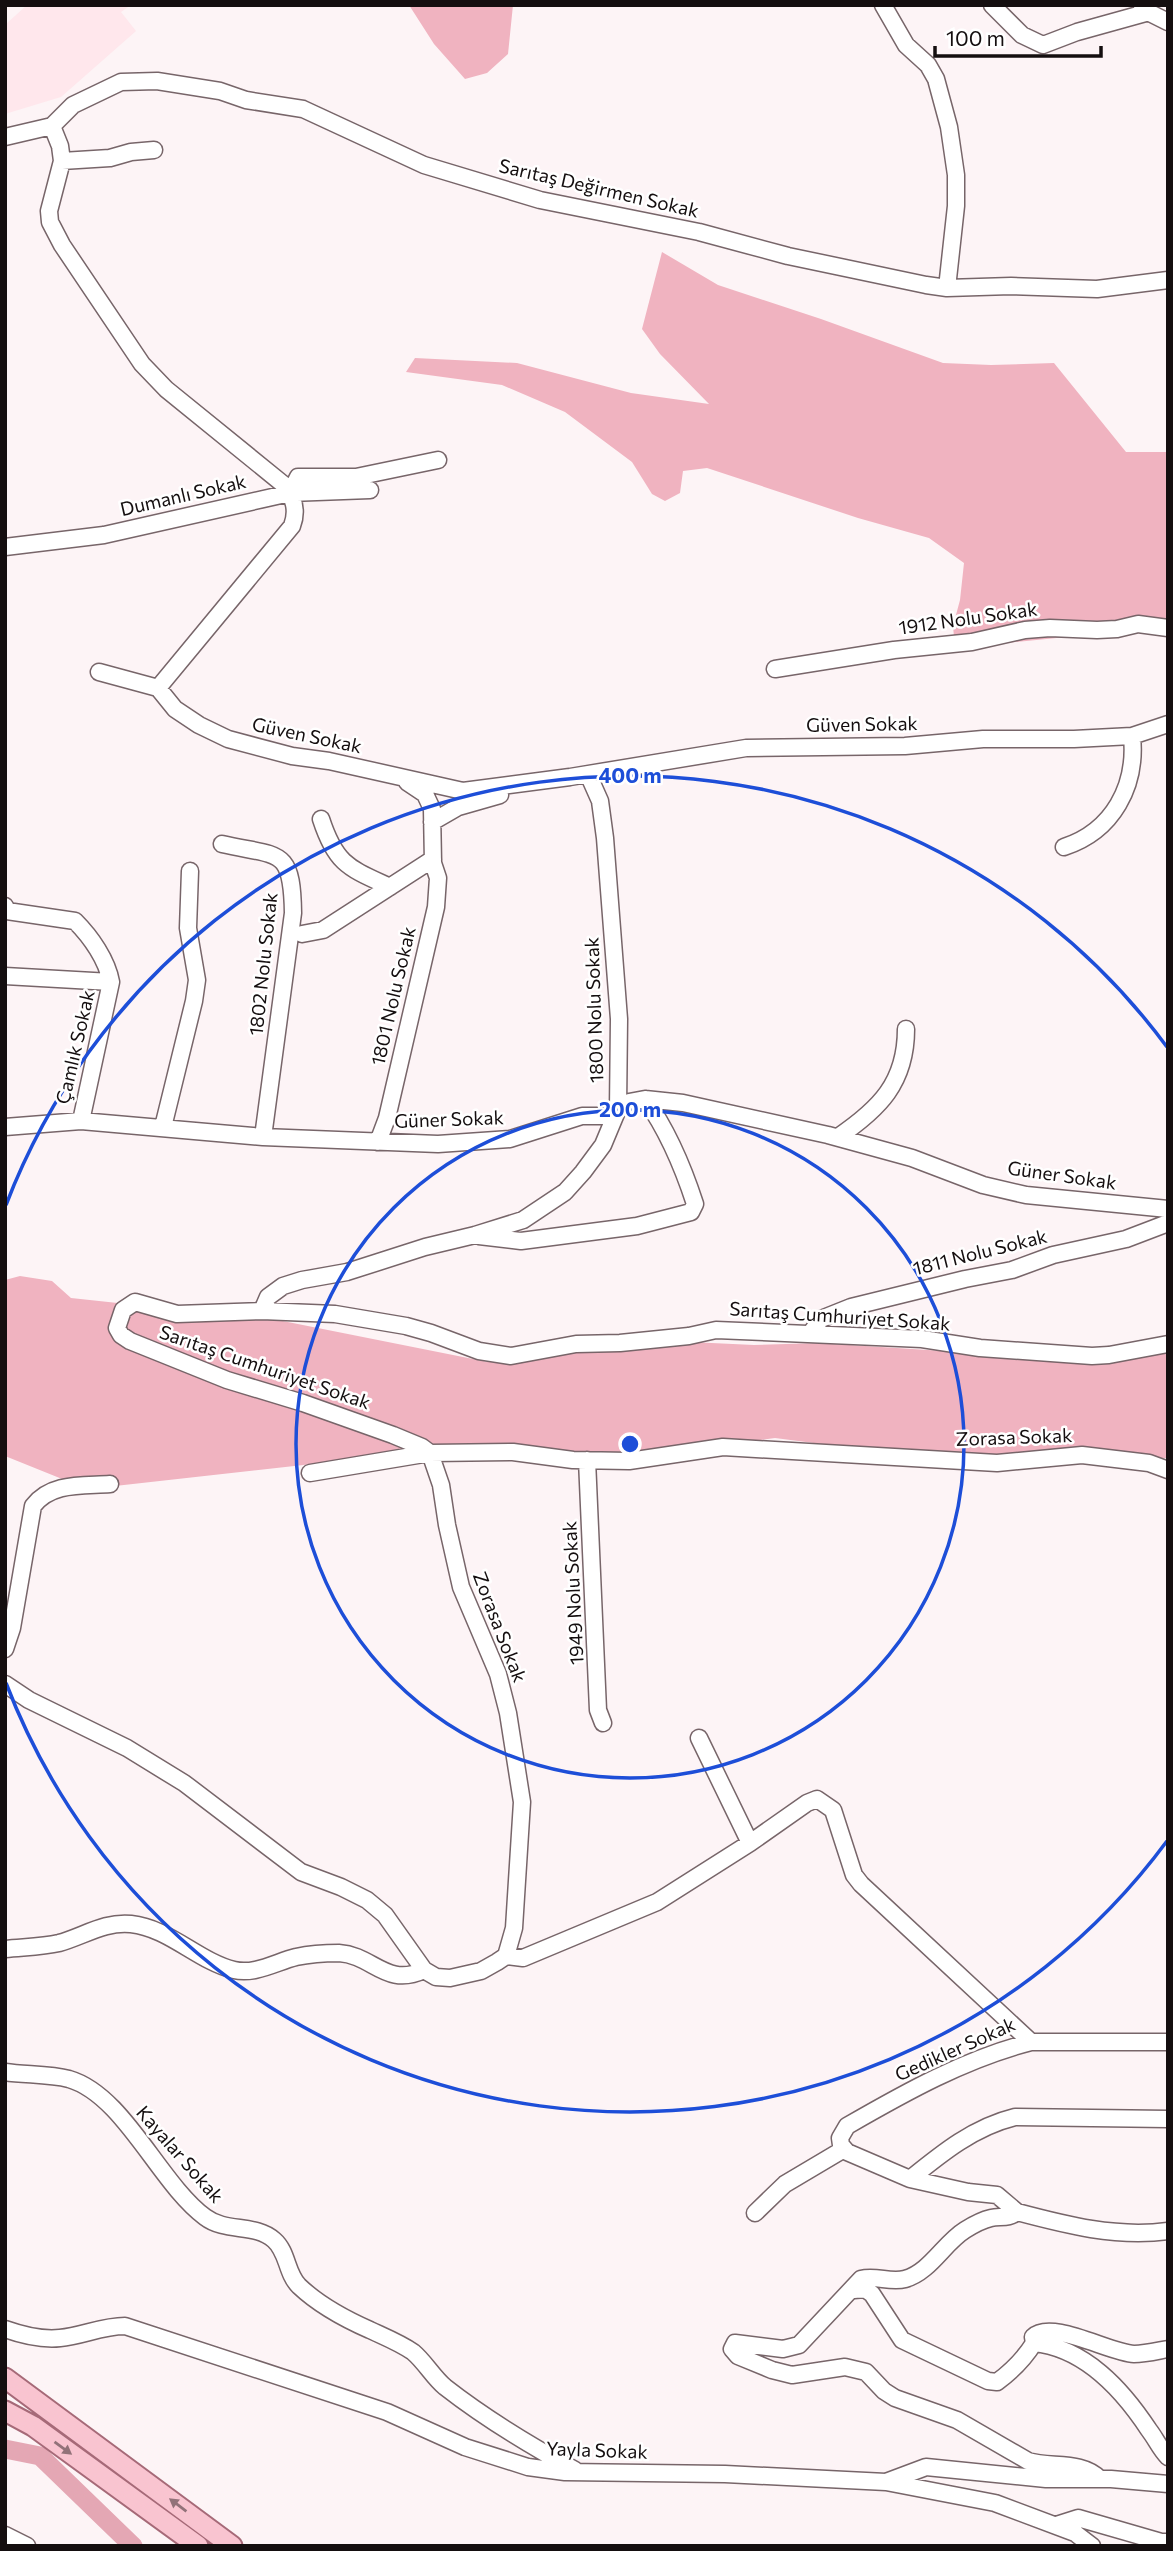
<svg xmlns="http://www.w3.org/2000/svg" width="1173" height="2551" font-family="Commissioner,sans-serif">
	<style>
		.built { fill: #ffe7ec }
		.forest { fill: #f0b3c0 }
		.lines { fill: none; stroke-linecap: round; stroke-linejoin: round }
		.river { stroke: #e4a7b4; stroke-width: 19 }
		.minor-casing { stroke: #776569; stroke-width: 19 }
		.major-casing { stroke: #a66a78; stroke-width: 23 }
		.minor { stroke: #fff; stroke-width: 16 }
		.major { stroke: #f9c4d0; stroke-width: 19 }
		.oneway { fill: #927279 }
		.ring { fill: none; stroke: #1d4ed8; stroke-width: 3.5 }
		.labels { text-anchor: middle; stroke-width: 5; stroke-linejoin: round; paint-order: stroke }
		.street-label { font-size: 19px; fill: #140e0f; stroke: #fff }
		.centre { fill: #1d4ed8; stroke: #fff; stroke-width: 3.5 }
		.ring-label { font-size: 21px; text-anchor: middle; font-weight: bold; fill: #1d4ed8; stroke: #fff; stroke-width: 5; stroke-linejoin: round; paint-order: stroke }
	</style>
	<rect width="100%" height="100%" fill="#fdf4f6"/>
	<path class="built" d="M27,5H131L121,12L136,31L61,97L5,114V25Z"/>
	<path class="forest" d="M409,5H513L508,54L487,73L465,79L434,44Z
		M662,252L718,285L821,319L943,363L991,365L1054,363L1126,452H1168V627L955,648L953,626L960,600L964,563L929,538L858,518L707,468L683,471L680,493L665,501L652,494L632,462L565,412L502,385L406,372L415,358L517,363L631,393L709,404L660,354L642,329Z
		M20,1276L52,1281L71,1298L211,1313L253,1315L488,1362H527L585,1345L648,1340L754,1345L818,1343L991,1354L1168,1352V1458H1154L1093,1448L995,1458L860,1449L775,1438L604,1462L462,1452L348,1460L106,1487L77,1485L5,1456V1280Z"/>
	<g class="lines">
		<path class="river" d="M5,2449L40,2456L133,2546"/>
		<g class="minor-casing">
			<path id="minor" d="M883,5L906,45L928,65L936,79L949,127L956,175V206L947,288
				M992,5L1022,35L1043,45L1077,32L1149,12
				M1142,9L1168,22
				M52,126L60,146L62,161L49,211L50,222L62,245L142,364L166,389L283,484C294,497 298,510 292,526L158,688L175,709L199,725L228,739L292,756L329,761L463,791L570,777L746,748L905,746L983,739H1074L1132,736L1168,724
				M5,137L52,126L73,105L121,82L157,81L220,91L246,100L303,109L424,165L540,200L699,232L788,256L926,285L947,288L1011,286L1097,289L1168,280
				M62,161L110,158L131,152L154,150
				M290,493L298,477H356L438,460
				M5,547L104,535L290,493L370,490
				M775,669L894,650L972,642L1025,630L1050,628L1097,630L1117,629L1138,624L1168,628
				M99,672L158,688
				M321,819C336,865 349,868 390,887
				M432,822L458,807L500,795
				M222,844C280,857 292,847 293,913L263,1137
				M1064,847C1113,831 1137,786 1132,736
				M5,906L7,911L75,921C91,937 107,960 111,982
				M302,934L323,930L433,859
				M5,976L111,982L81,1121
				M5,1127L81,1121L263,1137L438,1144L510,1139L582,1116H606L629,1102L645,1099L683,1103L828,1135L912,1158L983,1185L1026,1195L1168,1209
				M163,1127L194,1001L197,980L188,928L190,871
				M838,1137C879,1109 906,1083 906,1029
				M378,1142L387,1118L436,907L438,878L433,863L432,809L425,794L407,782
				M479,1236L521,1241L637,1226L691,1212L695,1204C683,1167 668,1131 645,1099
				M262,1311L268,1297L283,1286L302,1280L347,1272L425,1247L475,1235L523,1220L565,1192L583,1172L603,1145L618,1109L619,1019L605,838L600,801L588,774
				M810,1334L821,1319L851,1307L965,1279L1012,1270L1053,1255L1126,1239L1168,1223
				M430,1453L422,1447L393,1435L303,1403L227,1380L130,1341L121,1335L117,1328L123,1310L135,1302L177,1314L262,1311L335,1314L406,1326L431,1333L479,1351L511,1356L576,1344L620,1343L689,1336L716,1330L922,1339L980,1348L1092,1356L1109,1355L1168,1344
				M587,1460L598,1710L603,1723
				M310,1473L430,1453L513,1452L573,1460L629,1461L723,1447L997,1463L1082,1455L1149,1463L1168,1470
				M5,1649L12,1628L33,1506C51,1482 83,1486 110,1484
				M5,1684L29,1700L127,1748L184,1783L301,1872L341,1887L367,1900L385,1915L424,1970L436,1977L450,1978L481,1971L497,1962L506,1956L514,1928L522,1802L508,1713L498,1674L461,1587L447,1525L441,1485L430,1453
				M699,1738L750,1843
				M5,1949C23,1947 42,1947 59,1943C82,1937 105,1921 131,1924C169,1928 198,1961 234,1970C255,1975 276,1962 296,1957C310,1954 324,1953 339,1953C373,1955 386,1988 424,1970
				M506,1956L523,1958L657,1902L750,1843L807,1803L817,1799L833,1810L854,1875L861,1884L1031,2042C965,2059 906,2092 847,2126L840,2138L841,2145L847,2152L910,2179L968,2192L997,2195L1017,2212C1009,2219 1000,2216 991,2218C982,2220 973,2225 965,2230C944,2243 930,2272 905,2279C890,2283 876,2275 861,2279L799,2345L783,2349L735,2343L732,2349L738,2356L772,2370L792,2375L845,2367L866,2372L884,2391L895,2398L957,2420L1028,2461C1051,2468 1082,2460 1100,2479
				M1031,2042H1168
				M5,2072C25,2075 49,2074 69,2079C124,2095 159,2183 205,2217C226,2233 255,2223 274,2240C288,2252 286,2273 299,2286C319,2305 345,2319 370,2330C385,2337 400,2343 413,2352C425,2362 433,2377 445,2387C486,2419 529,2445 575,2470
				M910,2179C942,2153 974,2127 1015,2117L1168,2119
				M1017,2212C1066,2225 1116,2238 1168,2231
				M755,2213L785,2184L844,2149
				M854,2290L865,2289L872,2294L902,2340L988,2381L997,2382C1012,2371 1024,2359 1034,2343
				M5,2329C22,2335 42,2340 60,2338C82,2336 102,2326 125,2326L387,2412L465,2447L528,2467L565,2472L725,2474L886,2482L926,2467L1046,2479H1111L1168,2484
				M1168,2349C1157,2351 1145,2354 1134,2354C1110,2353 1051,2319 1033,2337L1034,2343C1085,2348 1122,2389 1149,2430C1156,2439 1160,2449 1168,2457
				M886,2482L995,2503L1075,2533L1092,2546
				M1056,2525L1078,2518L1161,2542H1168
				M5,2535L27,2546"/>
		</g>
		<g class="major-casing">
			<path id="major" d="M5,2378L232,2546
				M5,2411L33,2426L198,2546"/>
		</g>
		<use href="#minor" class="minor"/>
		<use href="#major" class="major"/>
	</g>
	<defs><path id="oneway-solid" d="M-6-.8H1V-3.2L6.5 0L1 3.2V.8H-6Z" transform="scale(1.75)"/></defs>
	<g class="oneway">
		<use href="#oneway-solid" transform="translate(63 2448) rotate(36)"/>
		<use href="#oneway-solid" transform="translate(178 2505) rotate(-143)"/>
	</g>
	<g class="ring">
		<circle cx="630" cy="1444" r="334"/>
		<path d="M1167 1841A668 668 0 0 1 6 1683M6 1205A668 668 0 0 1 1167 1047"/>
	</g>
	<g class="labels">
		<g class="street-label">
			<text transform="translate(599 188) rotate(13)" y="7">Sarıtaş Değirmen Sokak</text>
			<text transform="translate(183 495) rotate(-13)" y="7">Dumanlı Sokak</text>
			<text transform="translate(968 618) rotate(-8)" y="7">1912 Nolu Sokak</text>
			<text transform="translate(862 724) rotate(-1)" y="7">Güven Sokak</text>
			<text transform="translate(307 735) rotate(12)" y="7">Güven Sokak</text>
			<text transform="translate(263 964) rotate(-84)" y="7">1802 Nolu Sokak</text>
			<text transform="translate(393 996) rotate(-77)" y="7">1801 Nolu Sokak</text>
			<text transform="translate(594 1010) rotate(-92)" y="7">1800 Nolu Sokak</text>
			<text transform="translate(75 1047) rotate(-77)" y="7">Çamlık Sokak</text>
			<text transform="translate(449 1119) rotate(-2)" y="7">Güner Sokak</text>
			<text transform="translate(1062 1175) rotate(8)" y="7">Güner Sokak</text>
			<text transform="translate(980 1252) rotate(-14)" y="7">1811 Nolu Sokak</text>
			<text transform="translate(840 1316) rotate(4)" y="7">Sarıtaş Cumhuriyet Sokak</text>
			<text transform="translate(265 1367) rotate(19)" y="7">Sarıtaş Cumhuriyet Sokak</text>
			<text transform="translate(1014 1437) rotate(-2)" y="7">Zorasa Sokak</text>
			<text transform="translate(573 1593) rotate(-93)" y="7">1949 Nolu Sokak</text>
			<text transform="translate(500 1627) rotate(69)" y="7">Zorasa Sokak</text>
			<text transform="translate(955 2049) rotate(-24)" y="7">Gedikler Sokak</text>
			<text transform="translate(180 2154) rotate(49)" y="7">Kayalar Sokak</text>
			<text transform="translate(597 2450) rotate(2)" y="7">Yayla Sokak</text>
		</g>
	</g>
	<circle cx="630" cy="1444" r="10" class="centre"/>
	<g class="ring-label">
		<text x="630" y="783">400 m</text>
		<text x="630" y="1117">200 m</text>
	</g>
	<rect width="1173" height="2551" fill="none" stroke="#140e0f" stroke-width="14"/>
	<path d="M935 46v10h166v-10" fill="none" stroke="#140e0f" stroke-width="3.5"/>
	<text x="946" y="46" font-size="21" fill="#140e0f" stroke="#ffffff" stroke-width="5" paint-order="stroke">100 m</text>
</svg>
